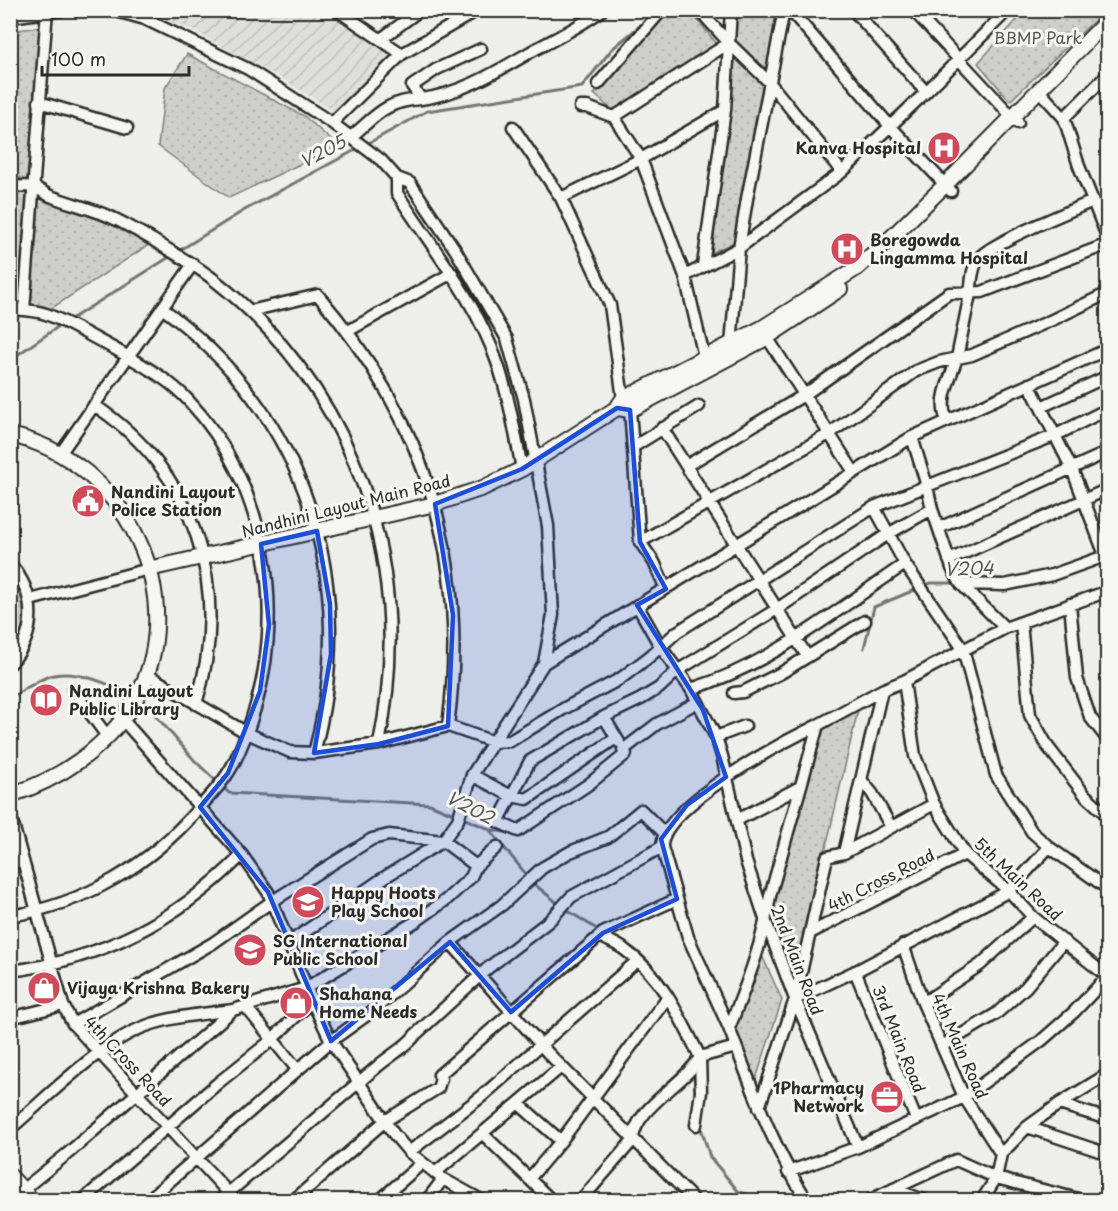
<svg xmlns="http://www.w3.org/2000/svg" width="1118" height="1211" font-family="'Playpen Sans',sans-serif">
	<style>
		.industrial { fill: url(#industrial-furrows) }
		.green { fill: url(#green-dots); stroke: #7c7c7a; stroke-width: 1.5 }
		.lines { fill: none; stroke-linecap: round; stroke-linejoin: round }
		.stream { stroke: #757573; stroke-width: 3 }
		.minor-casing { stroke: #2b2b2b; stroke-width: 15 }
		.major-casing { stroke: #2b2b2b; stroke-width: 18 }
		.minor { stroke: #f6f6f2; stroke-width: 10 }
		.major { stroke: #f6f6f2; stroke-width: 14 }
		.marked { fill: #1d4ed8; fill-opacity: 0.2; stroke: #1d4ed8; stroke-width: 4.5; stroke-linejoin: round }
		.labels { text-anchor: middle; stroke-width: 6; stroke-linejoin: round; paint-order: stroke }
		.park-label { font-size: 16px; fill: #545453; stroke: #f6f6f2 }
		.poi-label { font-size: 16px; font-weight: bold; fill: #2b2b2b; stroke: #f6f6f2; text-anchor: start }
		.street-label { font-size: 16px; fill: #2b2b2b; stroke: #f6f6f2 }
		.water-label { font-size: 18px; font-style: italic; fill: #565655; stroke: #f6f6f2 }
	</style>
	<defs>
		<pattern id="industrial-furrows" width="10" height="10" patternUnits="userSpaceOnUse" patternTransform="scale(1.5)"><rect width="10" height="10" fill="#dededb"/><path d="M-1 1l2-2M0 10L10 0M9 11l2-2" fill="none" stroke="#bfbfbc"/></pattern>
		<pattern id="green-dots" width="8" height="8" patternUnits="userSpaceOnUse" patternTransform="scale(1.5)"><rect width="8" height="8" fill="#cececa"/><path d="M2 2h.1M6 6h.1" fill="none" stroke="#b1b1ae" stroke-width="1.8" stroke-linecap="round"/></pattern>
	</defs>
	<rect width="100%" height="100%" fill="#eeeeea"/>
	<filter id="ink" filterUnits="userSpaceOnUse"><feTurbulence type="fractalNoise" baseFrequency=".0167" numOctaves="2"/><feDisplacementMap in="SourceGraphic" scale="12" xChannelSelector="R" yChannelSelector="G"/><feConvolveMatrix kernelMatrix="1 2 1 2 8 2 1 2 1" color-interpolation-filters="sRGB"/></filter>
	<g filter="url(#ink)">
		<path class="industrial" d="M138,11H330L396,54L334,112L281,78L188,28Z"/>
		<path class="green" d="M1097,10L1101,14L1010,101L978,63L1025,11Z
			M666,11H690L717,44L614,112L594,94Z
			M736,11H779L768,70L733,40Z
			M41,27L28,172L26,180L11,176L10,31Z
			M187,54L304,116L338,146L229,198L158,146L165,88Z
			M732,55L765,84L738,240L712,253Z
			M11,190L30,191L20,308L11,306Z
			M35,197L112,222L150,244L49,310L29,307Z
			M10,574C14,580 20,587 22,594C28,614 23,637 11,652Z
			M861,697L795,981L760,912L814,720Z
			M756,942L782,1000L755,1082L732,1029Z"/>
		<g class="lines">
			<path class="stream" d="M365,145L427,111L582,87L612,49L646,21
				M177,252L243,211L359,148
				M68,321L171,256
				M10,360L62,324
				M1044,572L1100,552
				M923,586L931,583H958
				M864,648L874,607L917,589
				M10,698C22,691 35,682 47,677C72,667 110,684 133,696
				M139,699L144,702L195,761L229,793L430,804L489,829L534,884L560,905
				M491,830L511,833
				M565,909L600,931
				M694,1069L695,1095
				M700,1125L710,1157L738,1191L760,1200"/>
			<g class="minor-casing">
				<path id="minor" d="M112,10L145,19L248,69L332,123L381,160L397,178L410,183L456,251L507,339L524,399L548,526L553,615L544,663L472,775L458,820L443,841L385,877L287,944
					M337,10L402,54
					M699,10L729,43L769,82L842,172
					M790,10L890,126L951,191
					M853,10L926,92
					M913,10L1018,123
					M10,17L62,10
					M381,39L420,10
					M481,49L437,69L412,86L421,99C462,94 499,70 534,50C557,38 581,26 602,10
					M1108,74L1064,118L1079,166L1108,239
					M598,84L662,10
					M1044,96L1064,118
					M39,102L127,128
					M580,107H587L614,117L641,159L685,276L706,365
					M614,117L729,43
					M332,123L402,54L478,10
					M513,127L561,198L610,305L623,399
					M351,137C376,116 385,101 421,99
					M397,178V193C432,248 476,300 497,362C509,396 515,433 522,469
					M10,187C17,187 27,185 33,187C40,189 46,195 53,197C74,205 97,210 117,220C129,226 141,233 153,240C173,253 194,264 213,279C358,393 415,566 379,744
					M561,198L641,159L725,110
					M703,265L725,110L731,10
					M685,276L739,248L842,172L926,92L1008,10
					M162,308C306,414 360,581 314,753
					M10,309C22,310 35,310 46,314C70,323 92,337 115,349C141,364 169,379 189,401C268,485 288,617 250,724C244,740 238,758 228,773C220,786 209,797 199,808C150,865 85,904 10,916
					M24,310L47,10
					M250,311L318,295C426,421 470,561 448,726
					M348,331L452,273
					M763,331L854,472
					M731,345L739,248L747,199L784,10
					M1029,384L1072,469L1108,563
					M94,405C196,472 232,589 196,704
					M1041,407L1108,376
					M630,410L640,542L654,562L666,589
					M945,415C939,396 954,372 958,353C962,333 966,314 970,294C972,282 971,270 978,259C989,243 1071,211 1093,201
					M662,428L807,656
					M912,437L927,486L932,509L952,568L961,584L1005,628
					M633,447L699,406
					M60,454L193,264
					M686,466L804,395L949,293L982,292L1108,244
					M874,507L905,564L963,649L996,775L1032,832L1049,847L1108,889
					M939,528L1108,452
					M640,542L829,434L916,371L939,362L972,355L1052,320L1108,293
					M949,560L1108,489
					M10,564C37,594 37,634 10,664
					M961,584L1005,585L1052,575L1105,556
					M30,600L149,569
					M1070,604L1077,678L1090,717L1108,740
					M637,605L660,646L691,689L716,737L722,756L746,861L766,922L795,999L858,1147
					M1021,623L1030,715L1048,747L1085,795L1108,816
					M544,663L912,437L1108,349
					M146,674L247,733L290,752L314,753L379,744L448,726L494,742L510,741L565,708L620,679L649,657L677,632L874,507L1056,435L1108,409
					M904,681L915,756L934,804L965,854L1009,891L1033,917L1108,977
					M691,689C772,664 836,610 905,564
					M73,690L107,736
					M734,693L743,692L781,673L865,621
					M604,717L619,742
					M122,719L242,855L268,892L312,1001L331,1041L393,1133L409,1152L443,1179L481,1200
					M716,737L745,726
					M623,750L657,724L698,702
					M626,754L589,784L518,831L498,822L530,761L604,717L641,699L659,688L677,671L777,609L888,534L932,509
					M472,775L511,796L527,799L616,738
					M862,781L872,793L891,827
					M10,814L63,1005L73,1024L235,1200
					M737,820L800,787
					M844,853L934,804
					M10,862L23,861
					M476,866L497,847
					M810,933L965,854
					M600,936C608,941 618,944 625,950C661,975 681,1019 700,1057L736,1047
					M450,942L548,1053L694,1200
					M903,945L923,1003L964,1097L1001,1154
					M10,971C101,960 179,919 242,855
					M855,971L916,1119
					M795,999L860,969L1009,891L1049,847
					M923,1003L980,965L1033,917
					M245,1006L297,1069
					M10,1018L63,1005
					M729,1028L688,937L662,847C660,807 785,741 818,725
					M942,1046L996,1014L1026,987L1064,941
					M519,1104L561,1141
					M1059,1104L1108,1119
					M759,1108L795,999L827,857L844,853L882,690
					M1027,1127L1108,1154
					M10,1129C48,1097 101,1042 146,1026C174,1016 204,1014 233,1010
					M483,1134L551,1200
					M409,1152L481,1097L637,961
					M788,1172L858,1147L964,1097L1041,1041L1074,1012L1107,977
					M435,1173L561,1067
					M529,1179L561,1141L667,998
					M893,1189L924,1200
					M10,1200L67,1154L233,1010L306,988L418,920L446,900L471,877L476,866L443,841L389,835L372,839L271,902L213,943L73,1024
					M83,1200L218,1083L268,1043L312,1001
					M148,1200L331,1041L374,1010L450,942L502,905L542,868L570,852L608,837L641,810L665,834
					M220,1200L378,1066C387,1058 410,1044 415,1035L488,968L549,921L571,897L662,847
					M294,1200L385,1121L438,1088L441,1079L439,1075L603,933L677,899
					M380,1200L422,1163
					M427,1200L443,1179
					M581,1200L633,1140C634,1108 685,1084 700,1057L701,1092L696,1125
					M807,1200C772,1147 752,1087 729,1028C747,984 763,942 770,896L818,725L882,690L904,681L1005,628L1108,591
					M870,1200L956,1160L996,1178L1082,1200
					M982,1200L996,1178L1001,1154L1027,1127L1059,1104L1108,1074"/>
			</g>
			<g class="major-casing">
				<path id="major" d="M617,408L630,410L766,338L840,289
					M10,435C126,460 195,600 133,704C106,748 59,780 10,795
					M149,569L435,504L483,488L522,469L617,408L623,399L762,328L857,268L893,236L945,185L1108,20
					M10,1176L32,1200"/>
			</g>
			<use href="#minor" class="minor"/>
			<use href="#major" class="major"/>
		</g>
	</g>
	<path class="marked" d="M617,408L630,410L640,542L666,589L637,605L703,710L726,777L687,805L661,839L677,899L603,933L511,1012L450,942L331,1041L268,892L200,807L228,773L260,691L269,625L261,544L317,531L330,604L331,654L314,753L379,744L448,726L453,615L435,504L522,469Z"/>
	<defs>
		<g id="hospital-disc" transform="scale(1.725)"><circle r="9.5" fill="#d1495b" stroke="#f6f6f2"/><path d="M-5-5h3v3.5h4V-5h3V5h-3V1.5h-4V5h-3Z" fill="#fff"/></g>
		<g id="civic-disc" transform="scale(1.725)"><circle r="9.5" fill="#d1495b" stroke="#f6f6f2"/><path d="M-.6-6.5H3V-4.5H.6V-3L4-1V1h2V6H-6V1h2V-1L-.6-3ZM-1.2 2.5V6h2.4V2.5Z" fill="#fff"/></g>
		<g id="library-disc" transform="scale(1.725)"><circle r="9.5" fill="#d1495b" stroke="#f6f6f2"/><path d="M-6-4Q-3-5.5-.7-3.5V5Q-3 3-6 4ZM6-4Q3-5.5 .7-3.5V5Q3 3 6 4Z" fill="#fff"/></g>
		<g id="school-disc" transform="scale(1.725)"><circle r="9.5" fill="#d1495b" stroke="#f6f6f2"/><path d="M0-5L7-2L0 1L-7-2ZM-4 1L0 2.5L4 1V4Q0 6-4 4Z" fill="#fff"/></g>
		<g id="shop-disc" transform="scale(1.725)"><circle r="9.5" fill="#d1495b" stroke="#f6f6f2"/><path d="M-5-2.5h2.3a2.7 3.5 0 0 1 5.4 0H5L5.5 6h-11ZM-1.5-2.5h3a1.5 2.3 0 0 0-3 0Z" fill="#fff"/></g>
		<g id="office-disc" transform="scale(1.725)"><circle r="9.5" fill="#d1495b" stroke="#f6f6f2"/><path d="M-6-3h4V-5.5h4V-3h4V5H-6ZM-1-4.5V-3h2v-1.5ZM-6 0V1H6V0Z" fill="#fff"/></g>
	</defs>
	<g fill-rule="evenodd">
		<use href="#hospital-disc" x="944" y="148"/>
		<use href="#hospital-disc" x="847" y="249"/>
		<use href="#civic-disc" x="88" y="501"/>
		<use href="#library-disc" x="46" y="700"/>
		<use href="#school-disc" x="308" y="902"/>
		<use href="#school-disc" x="250" y="950"/>
		<use href="#shop-disc" x="44" y="988"/>
		<use href="#shop-disc" x="296" y="1003"/>
		<use href="#office-disc" x="887" y="1097"/>
	</g>
	<g class="labels">
		<g class="park-label">
			<text x="1038" y="44">BBMP Park</text>
		</g>
		<g class="poi-label">
			<text x="921" y="154" text-anchor="end">Kanva Hospital</text>
			<text x="870" y="246">Boregowda<tspan x="870" dy="18">Lingamma Hospital</tspan></text>
			<text x="111" y="498">Nandini Layout<tspan x="111" dy="18">Police Station</tspan></text>
			<text x="69" y="697">Nandini Layout<tspan x="69" dy="18">Public Library</tspan></text>
			<text x="331" y="899">Happy Hoots<tspan x="331" dy="18">Play School</tspan></text>
			<text x="273" y="947">SG International<tspan x="273" dy="18">Public School</tspan></text>
			<text x="67" y="994">Vijaya Krishna Bakery</text>
			<text x="319" y="1000">Shahana<tspan x="319" dy="18">Home Needs</tspan></text>
			<text x="864" y="1094" text-anchor="end">1Pharmacy<tspan x="864" dy="18">Network</tspan></text>
		</g>
		<g class="street-label">
			<text transform="translate(346 506) rotate(-14)" y="6">Nandhini Layout Main Road</text>
			<text transform="translate(1018 879) rotate(43)" y="6">5th Main Road</text>
			<text transform="translate(881 880) rotate(-27)" y="6">4th Cross Road</text>
			<text transform="translate(797 960) rotate(69)" y="6">2nd Main Road</text>
			<text transform="translate(899 1039) rotate(68)" y="6">3rd Main Road</text>
			<text transform="translate(960 1046) rotate(66)" y="6">4th Main Road</text>
			<text transform="translate(128 1061) rotate(47)" y="6">4th Cross Road</text>
		</g>
		<g class="water-label">
			<text transform="translate(323 152) rotate(-28)" y="6">V205</text>
			<text transform="translate(969 569) rotate(-2)" y="6">V204</text>
			<text transform="translate(470 808) rotate(27)" y="6">V202</text>
		</g>
	</g>
	<rect width="1118" height="1211" fill="none" stroke="#f6f6f2" stroke-width="36"/>
	<rect x="18" y="18" width="1082" height="1175" fill="none" stroke="#2b2b2b" stroke-width="2" filter="url(#ink)"/>
	<path d="M42 66v9h147v-9" fill="none" stroke="#2b2b2b" stroke-width="3"/>
	<text x="51" y="66" font-size="18" fill="#2b2b2b" stroke="#f6f6f2" stroke-width="4.5" paint-order="stroke">100 m</text>
</svg>
